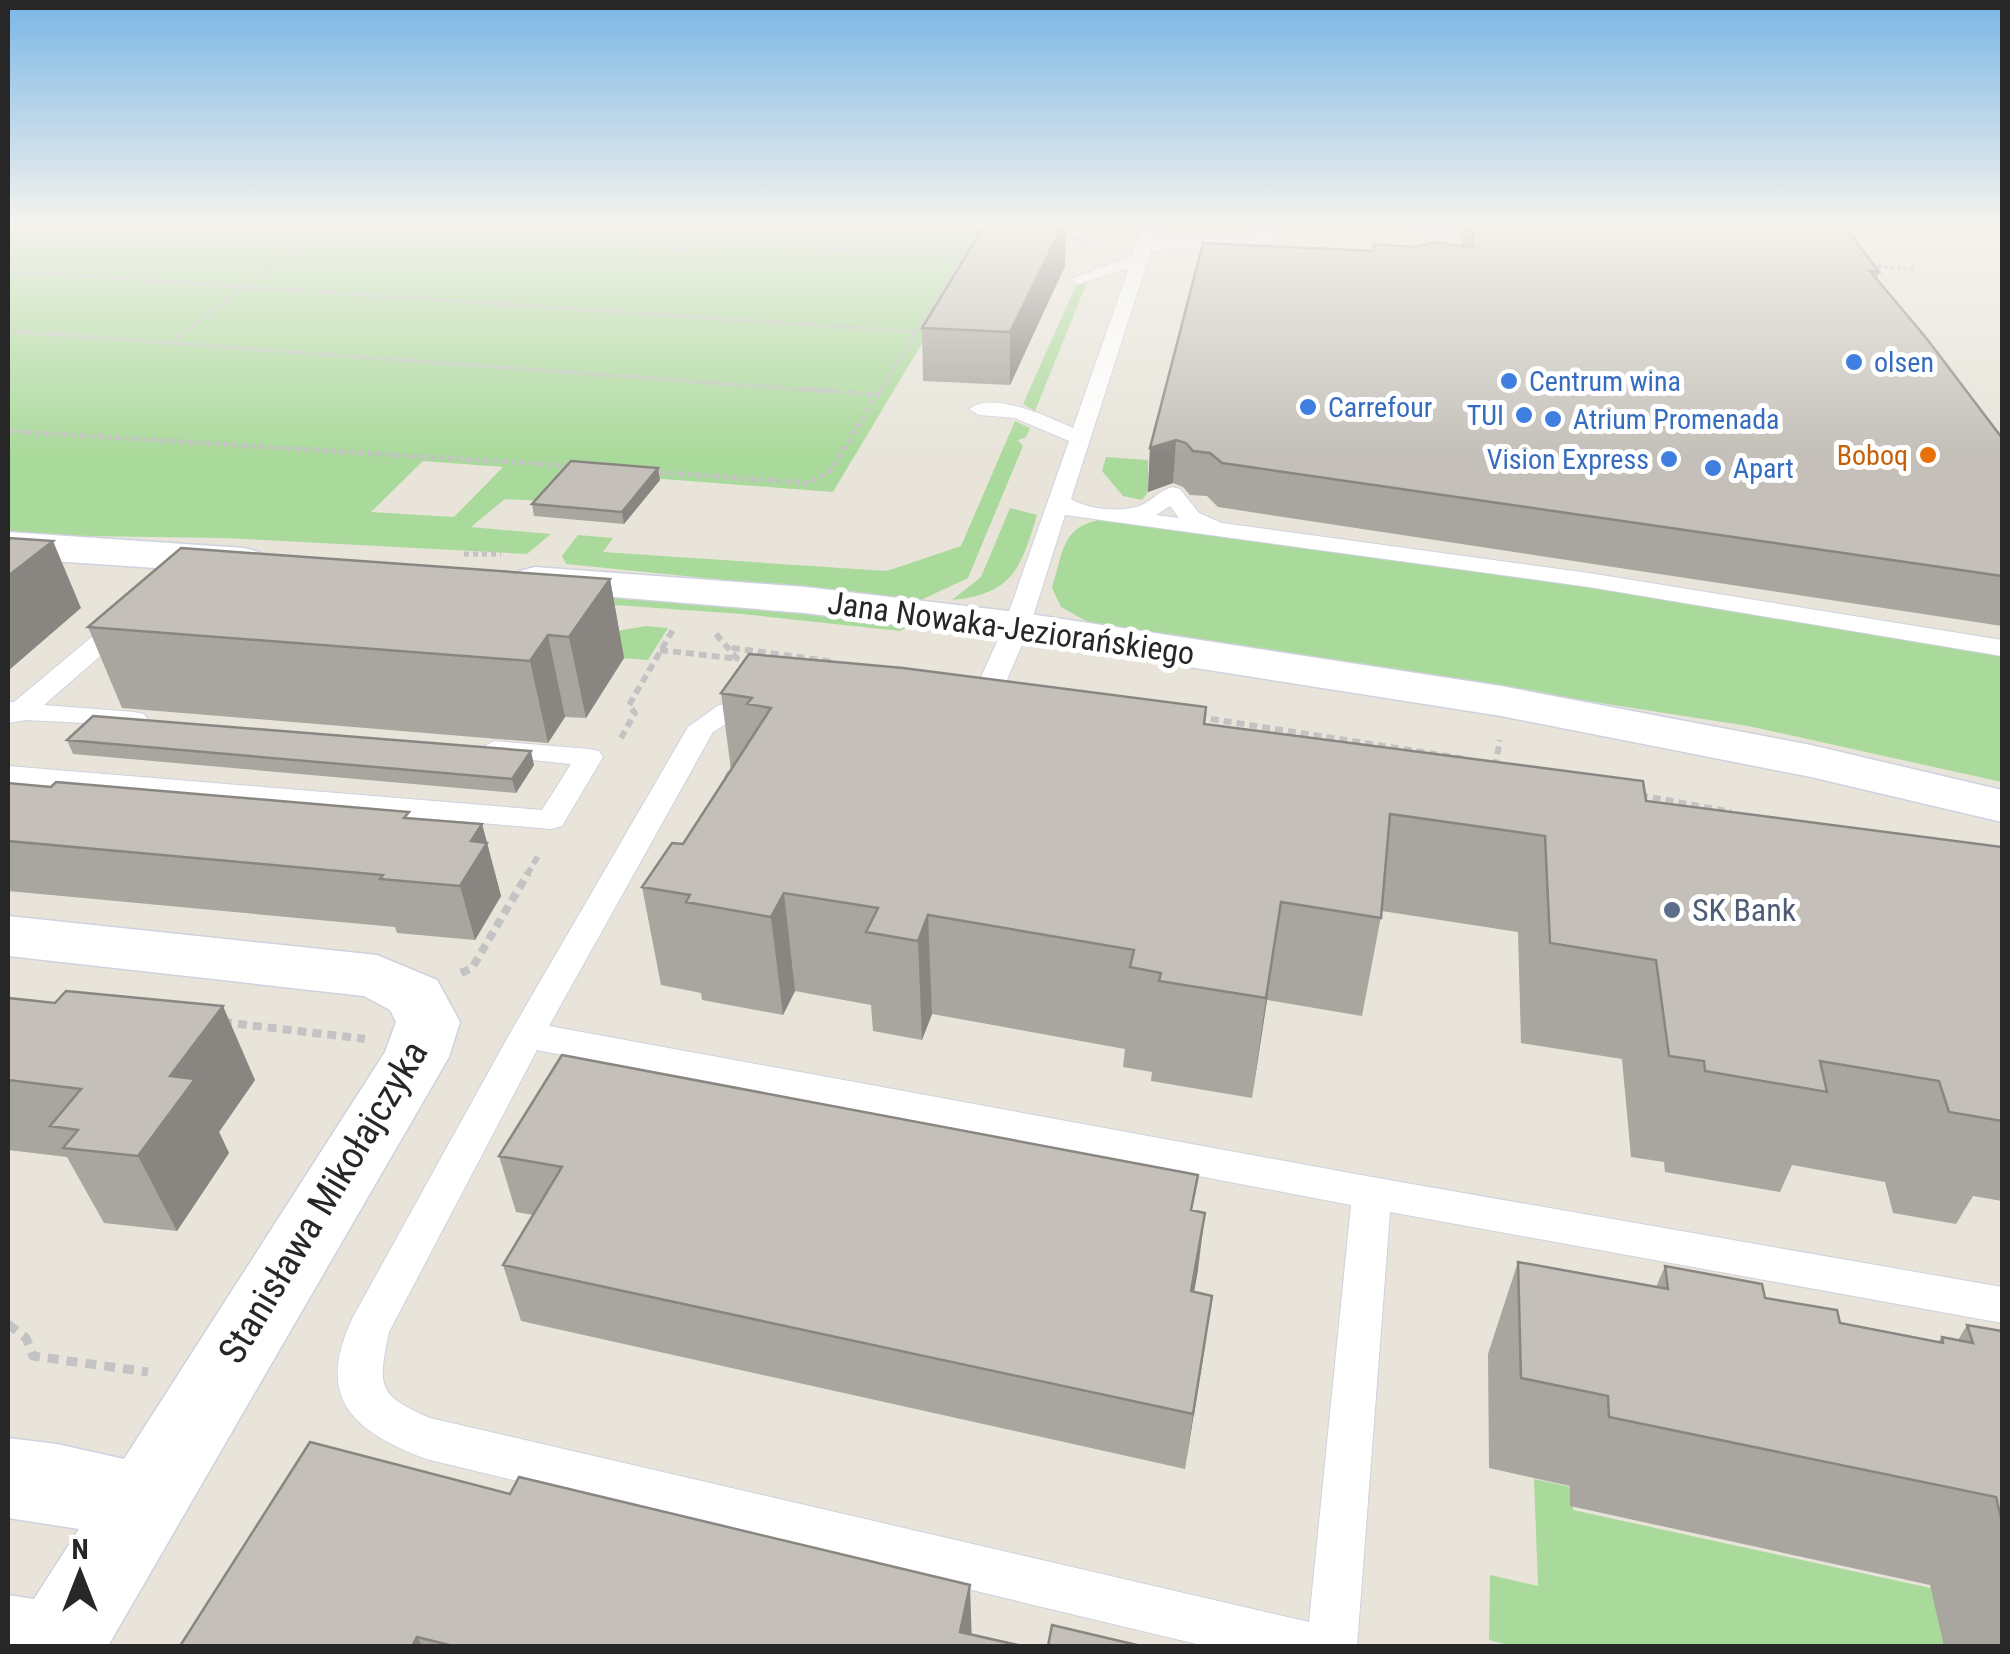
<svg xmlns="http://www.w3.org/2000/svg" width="2010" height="1654" font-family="'Roboto Condensed',sans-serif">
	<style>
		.green { fill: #aada9b; fill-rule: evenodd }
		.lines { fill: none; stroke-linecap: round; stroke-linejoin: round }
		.lane-casing { stroke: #cfd1df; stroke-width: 2 }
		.street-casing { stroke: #cfd1df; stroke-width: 3 }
		.secondary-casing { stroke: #cfd1df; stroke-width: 3 }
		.path-far4 { stroke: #c3c3c3; stroke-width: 4; stroke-dasharray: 4 2.5; stroke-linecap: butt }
		.path-far3 { stroke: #c3c3c3; stroke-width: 5; stroke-dasharray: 5 4; stroke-linecap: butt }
		.path-far2 { stroke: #c3c3c3; stroke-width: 6; stroke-dasharray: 8 5; stroke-linecap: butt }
		.path-far1 { stroke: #c3c3c3; stroke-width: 8; stroke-dasharray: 9 6; stroke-linecap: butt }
		.path { stroke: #c3c3c3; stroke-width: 9; stroke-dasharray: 11 8; stroke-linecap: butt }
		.lane { fill: #fff; fill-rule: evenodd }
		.street { fill: #fff; fill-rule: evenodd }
		.secondary { fill: #fff; fill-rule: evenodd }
		.wall { fill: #a9a59f }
		.shaded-wall { fill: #898682 }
		.building { fill: #c4c0b9; stroke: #898682; stroke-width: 2.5 }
		.shop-dot { fill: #3f7fe0; stroke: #fff; stroke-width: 4 }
		.food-dot { fill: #e8710a; stroke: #fff; stroke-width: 4 }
		.service-dot { fill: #5c6f8a; stroke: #fff; stroke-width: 4 }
		.labels { text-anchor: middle; stroke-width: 10; stroke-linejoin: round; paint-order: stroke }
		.far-shop-label { font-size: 28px; fill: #366cbe; stroke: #fff; text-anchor: start }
		.far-food-label { font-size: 28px; fill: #c56008; stroke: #fff; text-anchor: end }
		.street-label { font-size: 32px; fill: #272727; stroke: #fff }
		.service-label { font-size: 32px; fill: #4e5e75; stroke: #fff; text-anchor: start }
		.near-street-label { font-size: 38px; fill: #272727; stroke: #fff }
	</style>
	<rect width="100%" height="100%" fill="#e8e4da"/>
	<path class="green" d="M8,223H994L833,492L571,472L544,501L505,499L471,527L551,534L527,554L224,538L8,535ZM423,461L503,467L454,517L371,512Z
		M1088,280L1035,411L1023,404L1077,283Z
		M1015,421L1030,428L1026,437L1018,440L1023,446L968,578L921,600L566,564L562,556L578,535L613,538L603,552L887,571L961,546Z
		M1106,457L1148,460V492L1142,500L1123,496L1102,471Z
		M1010,508L1037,515C1021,568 1013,594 952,600L981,577Z
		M1105,519L1546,580L2002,655V782L1748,726L1090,623L1061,607L1052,588C1064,551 1061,525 1105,519Z
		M449,587L787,610L915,623L900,631L742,614L444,593Z
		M646,626L668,628L648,660L508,650Z
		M1534,1479L1571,1487L1573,1510L1935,1589L1948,1646H1512L1489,1640L1490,1575L1538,1586Z"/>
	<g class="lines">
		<g class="lane-casing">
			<path id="lane" d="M1144,223H1159L1154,240L1257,237L1259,223H1275L1272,240L1259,247L1151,250L1071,499C1087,509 1117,512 1136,507C1149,504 1158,491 1172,487L1180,489L1199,513L1222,523L1589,573L2002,640V656L1589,587L1065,515L1030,626L992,715L988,721H968L964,715L1004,626L1069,441L1015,418L979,415L969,409C993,390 1048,417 1073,428L1129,268L1079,284L1071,279L1133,256ZM1170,506L1179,518L1156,515Z
				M127,613L136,615L139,620L136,625L44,705L134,712L144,714L148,720L144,726L26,720L8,723V702H14L118,615Z
				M763,698L773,700L777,706L773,712L736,718L713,732L549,1026L1372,1177L2002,1287V1323L1390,1212L1357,1646H1205L426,1459C353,1431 314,1399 353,1317L509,1035L688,727L719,705ZM537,1050L1351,1205L1309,1622L430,1418C376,1395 378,1386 389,1332Z
				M494,741L589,749L599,751L603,757L562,826L551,829L8,783V766L542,810L571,764L484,755L480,749Z"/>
		</g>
		<g class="street-casing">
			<path id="street" d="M8,916L377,955L437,980L460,1022L449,1057L108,1646H8V1595L34,1599L79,1529L8,1518V1438L57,1444L124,1459L385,1052L396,1022L390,1010L364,996L8,956Z"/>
		</g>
		<g class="secondary-casing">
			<path id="secondary" d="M8,532L244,548L259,552L266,561L259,570L244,574L8,558Z
				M535,567L805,587L1017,612L1501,686L1811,745L2002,790V822L1811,777L1501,716L1017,640L805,613L519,589L513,580L519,571Z"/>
		</g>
		<path class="path-far4" d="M262,223L683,249L745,244L962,257
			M1422,232L1460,234
			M1073,238L1091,241
			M1345,250L1361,251
			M1871,266L1914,269
			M8,271L918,332
			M8,331L837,392
			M171,342L328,223
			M879,392L983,223"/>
		<path class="path-far3" d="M803,389L878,395
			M8,431L574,466
			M651,472L809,483L831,470L881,389
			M464,554H501"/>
		<path class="path-far2" d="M716,634L747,670
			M732,648L835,662
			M660,650L739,659
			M1198,717L1467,759
			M621,738L635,713L629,705L674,628
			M1495,767L1500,740
			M1640,795L1731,812
			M714,802L734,765
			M527,875L538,856"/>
		<path class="path-far1" d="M461,973L472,968L528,873
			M223,1022L365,1039"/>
		<path class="path" d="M8,1324L26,1338L33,1356L148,1372"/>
		<use href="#lane" class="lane"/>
		<use href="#street" class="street"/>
		<use href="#secondary" class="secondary"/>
	</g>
	<path class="wall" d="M986,223H1066L1065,266L1010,385L923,381L922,328Z
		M1458,223H1842L1879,272L1877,279L2002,438V626L1218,507L1207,496L1190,495L1183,487L1173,483L1148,492L1150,448L1373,251L1416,247L1462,246Z
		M660,480L624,524L534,516L532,504Z
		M610,579L624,658L586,718L565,717L548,743L122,708L88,627Z
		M721,693L1205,724L1646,801L2002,847V1201L1973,1196L1956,1224L1893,1213L1885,1182L1792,1165L1780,1192L1665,1172L1664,1162L1631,1157L1622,1059L1521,1043L1518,932L1382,911L1362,1016L1267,1000L1252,1098L1151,1081L1152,1072L1123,1067L1125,1049L932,1014L922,1040L873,1031L871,1005L795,991L783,1015L702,1000L701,993L661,985L642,887L683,844L731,770Z
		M67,740L534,765L516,793L73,754Z
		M8,783L482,824L501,896L475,940L397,933L395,927L8,891Z
		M8,998L255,1080L219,1132L229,1153L177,1231L104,1223L67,1157L8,1150V1151Z
		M499,1156L1193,1211L1198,1270L1194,1292L1212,1296L1185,1469L521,1321L503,1265L533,1215L516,1212Z
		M1518,1262L1656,1287L1665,1266L1765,1298L1840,1323L1938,1342L1942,1337L1958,1340L1967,1325L2002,1331V1646H1944L1930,1585L1570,1506V1486L1489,1468L1488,1354Z
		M310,1442L971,1635L1022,1646H180Z"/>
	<path class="shaded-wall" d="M1046,223H1066L1065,266L1010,385V332Z
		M1176,440L1173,483L1148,492L1150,448Z
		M658,468L660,480L624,524L622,512Z
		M53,541L81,608L8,671V576Z
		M610,579L624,658L586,718L569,637Z
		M548,635L565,717L548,743L530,661Z
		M531,751L534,765L516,793L512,779Z
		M482,824L501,896L475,940L460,886L471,841Z
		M784,893L795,991L783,1015L771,917Z
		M1281,902L1267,1000L1252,1098L1266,998Z
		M928,915L932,1014L922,1040L918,941Z
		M223,1006L255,1080L219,1132L229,1153L177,1231L138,1156L170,1076Z
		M1205,1213L1198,1270L1184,1347L1191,1291Z
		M1212,1296L1204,1352L1185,1469L1193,1414Z
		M970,1585L972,1646L960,1632Z
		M417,1637L422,1646H412Z"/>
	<path class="building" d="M986,223H1064L1010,332L922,328Z
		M1470,223H1842L1879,272L1870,271L1927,339L2002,438V576L1222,463L1210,453L1193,451L1186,443L1176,440L1150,448L1203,243L1374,251V244L1416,247L1435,242L1474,248Z
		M571,461L658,468L622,512L532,504Z
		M8,538L53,541L8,576Z
		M181,548L610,579L569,637L548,635L530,661L88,627Z
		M749,654L903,668L1206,707L1204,724L1643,781L1646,801L2002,847V1121L1949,1112L1939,1081L1820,1061L1827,1092L1705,1071L1704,1061L1669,1056L1656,960L1550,943L1545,836L1390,814L1381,918L1281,902L1266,998L1159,981L1161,973L1130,967L1134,950L928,915L918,941L866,932L878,908L784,893L771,917L686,902L690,895L642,887L672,843L683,844L771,708L747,704L752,698L721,693Z
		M93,716L531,751L512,779L67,740Z
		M56,782L409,812L404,818L482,824L471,841L487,843L460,886L380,879L383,875L8,841V783L51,787Z
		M66,991L223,1006L170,1076L195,1079L138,1156L63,1148L78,1130L50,1126L81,1089L8,1080V998L55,1003Z
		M562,1055L1198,1175L1191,1210L1205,1213L1191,1291L1212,1296L1193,1414L503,1265L562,1167L499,1156Z
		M1518,1262L1668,1289L1665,1266L1762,1284L1765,1298L1837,1310L1840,1323L1943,1343L1942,1337L1973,1343L1967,1325L2002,1331V1522L1996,1497L1609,1417L1608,1396L1521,1378Z
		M310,1442L510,1494L519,1477L970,1585L960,1632L1022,1646H453L417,1637L412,1646H180Z
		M1052,1625L1141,1646H1048Z"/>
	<linearGradient id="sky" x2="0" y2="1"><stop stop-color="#7ab6e6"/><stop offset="0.49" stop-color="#f5f3ee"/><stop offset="1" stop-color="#f5f3ee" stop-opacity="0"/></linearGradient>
	<rect width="2010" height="455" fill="url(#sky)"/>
	<g class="shop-dot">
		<circle cx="1854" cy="362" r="10"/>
		<circle cx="1509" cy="381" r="10"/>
		<circle cx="1308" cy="407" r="10"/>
		<circle cx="1524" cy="415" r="10"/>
		<circle cx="1553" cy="419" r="10"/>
		<circle cx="1669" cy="459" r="10"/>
		<circle cx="1713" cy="468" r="10"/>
	</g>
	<circle class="food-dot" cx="1928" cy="455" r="10"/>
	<circle class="service-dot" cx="1672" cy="910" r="10"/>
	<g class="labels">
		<g class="far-shop-label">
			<text x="1874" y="372">olsen</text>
			<text x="1529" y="391">Centrum wina</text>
			<text x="1328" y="417">Carrefour</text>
			<text x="1504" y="425" text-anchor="end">TUI</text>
			<text x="1573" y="429">Atrium Promenada</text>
			<text x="1649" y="469" text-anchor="end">Vision Express</text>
			<text x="1733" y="478">Apart</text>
		</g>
		<g class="far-food-label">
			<text x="1908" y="465">Boboq</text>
		</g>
		<g class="street-label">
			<text transform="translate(1011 628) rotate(8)" y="11">Jana Nowaka-Jeziorańskiego</text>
		</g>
		<g class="service-label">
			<text x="1692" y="921">SK Bank</text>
		</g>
		<g class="near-street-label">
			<text transform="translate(323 1202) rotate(-59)" y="13">Stanisława Mikołajczyka</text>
		</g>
	</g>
	<rect width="2010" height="1654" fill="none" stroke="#272727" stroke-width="20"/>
	<g transform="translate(80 1574)" stroke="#ffffff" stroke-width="8" paint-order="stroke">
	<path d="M0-8L18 38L0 25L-18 38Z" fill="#272727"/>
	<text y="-15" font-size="28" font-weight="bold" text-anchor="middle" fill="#272727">N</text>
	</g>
</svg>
